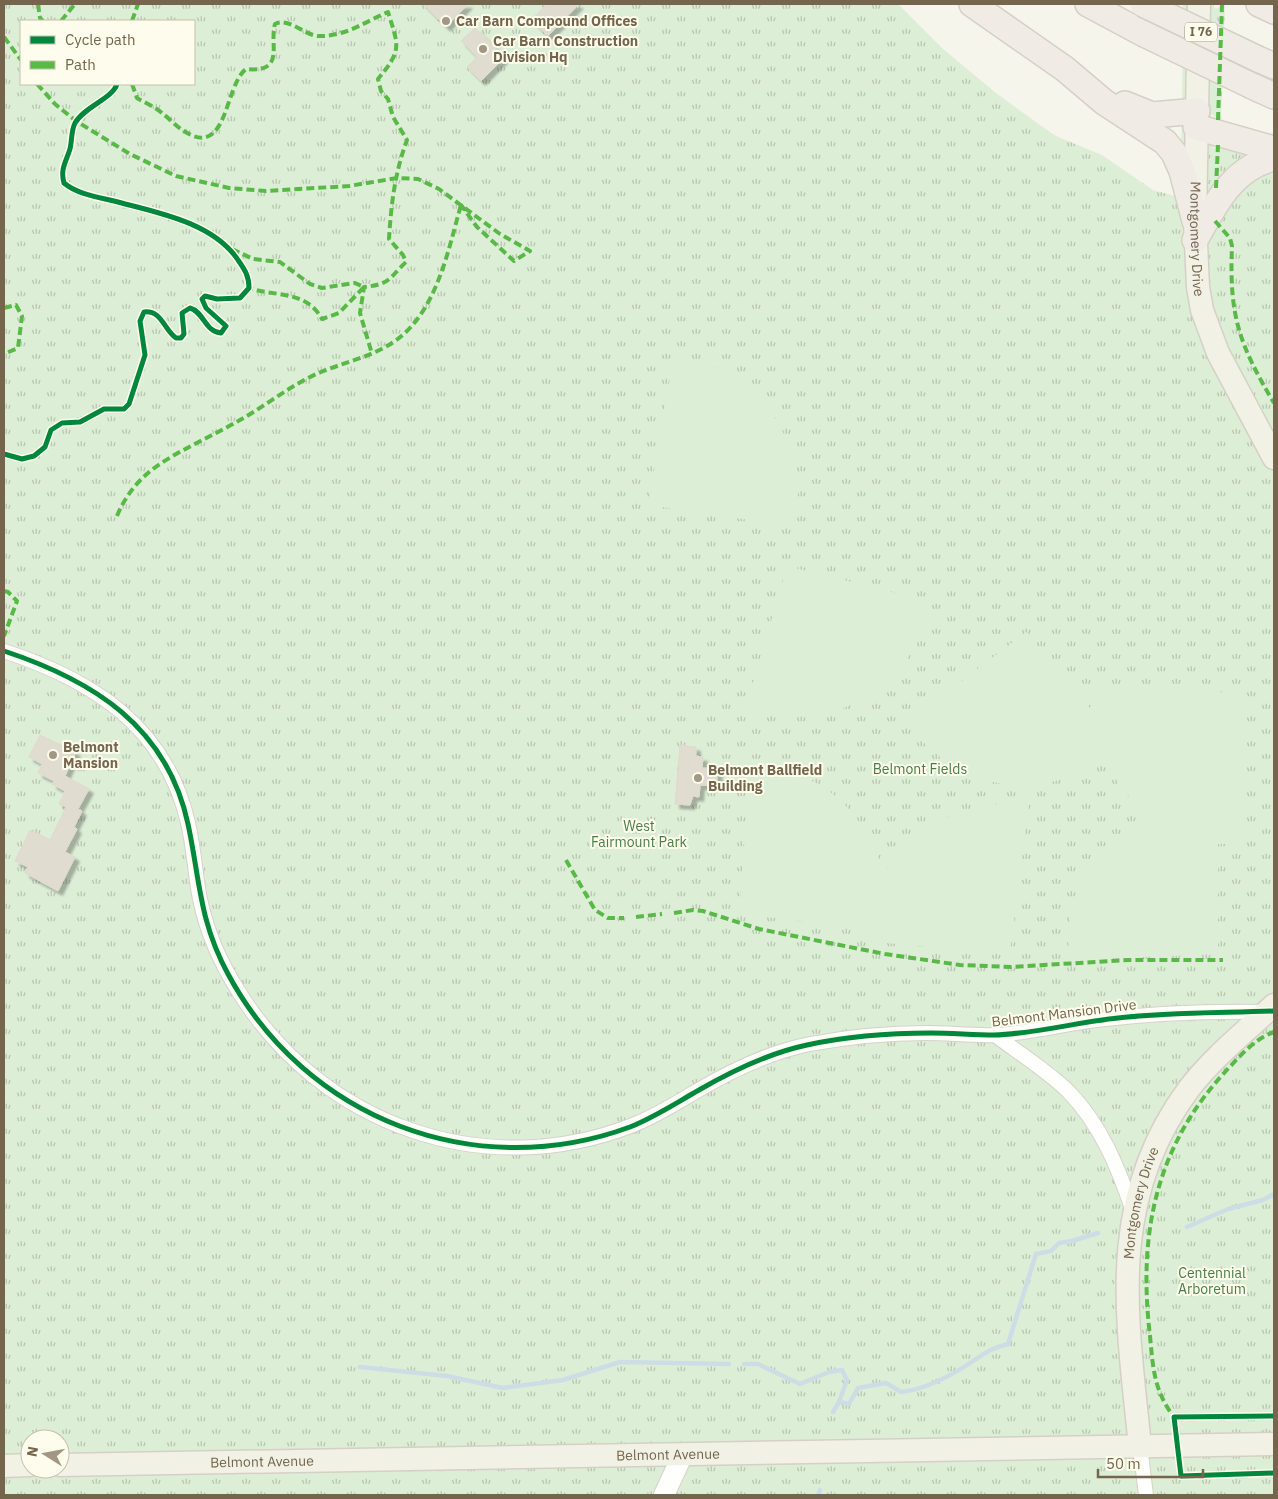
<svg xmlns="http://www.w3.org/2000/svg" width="1278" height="1499" font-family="'IBM Plex Sans',sans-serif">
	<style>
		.park { fill: url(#park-tufts); fill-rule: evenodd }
		.pitch { fill: #ddeed6 }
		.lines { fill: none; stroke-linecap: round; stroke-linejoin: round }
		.stream { stroke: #cddde6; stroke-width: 4.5 }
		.building { fill: #e1dcd0; stroke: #dfdacd; filter: url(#shadow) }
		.street-casing { stroke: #d6d2c9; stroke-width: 16 }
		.secondary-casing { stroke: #d6d2c9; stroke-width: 22 }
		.primary-casing { stroke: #d5d0c6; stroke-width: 25 }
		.highway-casing { stroke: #d5d0c6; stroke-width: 28 }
		.street { stroke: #fefefc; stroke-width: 14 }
		.secondary { stroke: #fefefc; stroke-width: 20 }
		.primary { stroke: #f2f1e5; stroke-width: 22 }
		.highway { stroke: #f0ece5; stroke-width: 25 }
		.highway-bridge-casing { stroke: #d5d0c6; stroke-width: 28; stroke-linecap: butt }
		.highway-bridge { stroke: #f0ece5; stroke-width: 25 }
		.quiet { stroke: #58b947; stroke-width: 4; stroke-dasharray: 8 4; stroke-linecap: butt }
		.cycleway-casing { stroke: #fefcec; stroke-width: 8 }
		.cycleway { stroke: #00873e; stroke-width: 5 }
		.poi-dot { fill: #a29784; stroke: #fefcec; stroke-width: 2 }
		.labels { text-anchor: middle; stroke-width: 4; stroke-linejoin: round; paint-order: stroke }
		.shield { fill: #fefcec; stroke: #9d927c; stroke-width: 1 }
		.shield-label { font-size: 12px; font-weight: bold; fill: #74654c }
		.poi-label { font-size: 14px; font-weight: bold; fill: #74654c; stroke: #fefcec; text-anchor: start }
		.street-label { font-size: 14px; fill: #74654c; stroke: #fefcec }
		.park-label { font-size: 14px; fill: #487f47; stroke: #fefcec }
	</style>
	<defs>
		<pattern id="park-tufts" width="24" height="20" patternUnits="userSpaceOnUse" patternTransform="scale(1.25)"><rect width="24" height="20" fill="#ddeed6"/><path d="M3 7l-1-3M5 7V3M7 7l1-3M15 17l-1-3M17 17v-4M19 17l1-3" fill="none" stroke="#b8c4b0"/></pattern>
		<filter id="shadow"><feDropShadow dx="4.5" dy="4.5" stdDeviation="1" flood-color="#0004"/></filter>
	</defs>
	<rect width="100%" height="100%" fill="#f6f5eb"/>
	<path class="park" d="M4,4H898L942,48L996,93L1040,125L1056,136L1102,155L1153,190L1179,197C1183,133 1182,68 1183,4H1214L1215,9L1225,4L1221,123L1211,114L1213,149L1216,145L1259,154L1244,184L1274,168V1495H4ZM21,21H194V84H21ZM30,1439H60V1469H30Z"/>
	<path class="pitch" d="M674,355C761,371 809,440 796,527L648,505Z
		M787,566L933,602C910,691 834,735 745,710Z
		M1026,632L1095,714L1097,683L1246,694L1241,844H1218V954L1069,960C1064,889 1090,851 1148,816L1120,787L1106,760C1033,803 958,791 907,723Z
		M750,764C820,770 862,807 884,872C922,823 966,800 1029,804L1010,953L861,941L862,928L739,914Z"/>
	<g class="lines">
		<path class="stream" d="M1187,1227L1228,1209L1263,1200L1274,1194
			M744,1364H758L800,1384L829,1372L842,1370L847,1380L839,1402
			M360,1367L447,1376L503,1388L563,1380L620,1362L729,1364
			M833,1412L839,1402L849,1404L858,1388L886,1383L901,1392C927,1389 951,1376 973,1361C987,1352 992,1348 1008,1344L1036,1254L1051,1251L1059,1243L1072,1241L1098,1233
			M818,1495L820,1490"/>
	</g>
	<path class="building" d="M423,4H468L446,27Z
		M547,4H579L548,36L531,20Z
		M475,28L505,57L481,81L467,67L477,57L461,41Z
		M40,735L76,752L65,776L89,789L78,809L82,811L74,827L77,829L65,852L75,857L58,891L25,873L28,867L15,861L30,830L50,840L66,807L59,804L65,791L52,784L54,781L38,773L42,764L29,757Z
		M680,745L696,747V756L703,757L702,768L718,769L716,786L700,785L699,797L693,796L690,805L675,804Z"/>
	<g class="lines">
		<g class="street-casing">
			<path id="street" d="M4,651C92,680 166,726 188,823C194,848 195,874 200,899C207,933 221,964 239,992C322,1126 486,1183 633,1125C656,1116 675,1104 695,1092C730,1071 770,1052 810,1044C848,1037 887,1033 926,1033C949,1033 973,1036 996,1035C1030,1033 1063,1024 1096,1020C1154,1013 1210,1011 1267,1012
				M995,1035C1019,1053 1046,1070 1068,1091C1101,1125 1118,1167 1133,1211
				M1140,1446L1146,1495"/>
		</g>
		<g class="secondary-casing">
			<path id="secondary" d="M664,1495L683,1454"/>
		</g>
		<g class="primary-casing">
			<g id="primary">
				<path id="s1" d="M1199,4L1195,221L1198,287L1202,310L1218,353L1274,458"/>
				<path id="s2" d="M1140,1446C1127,1318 1106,1201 1188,1090C1212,1058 1245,1032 1274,1005"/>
				<path id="s3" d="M60,1465L1274,1444"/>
				<path d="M4,1466L30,1465"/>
			</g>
		</g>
		<g class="highway-casing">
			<path id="highway" d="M972,4L1065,69L1104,102L1165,142L1174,153L1182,171L1195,221
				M1088,4L1144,34
				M1259,4L1274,11
				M1258,59L1274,66
				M1252,86L1274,96
				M1125,104L1152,115L1197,111
				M1196,127L1274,149
				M1195,240C1215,205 1232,168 1274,158"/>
		</g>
		<use href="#street" class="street"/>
		<use href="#secondary" class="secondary"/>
		<use href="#primary" class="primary"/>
		<use href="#highway" class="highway"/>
		<g class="highway-bridge-casing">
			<path id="highway-bridge" d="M1143,4L1258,59
				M1144,34L1252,86"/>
		</g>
		<use href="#highway-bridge" class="highway-bridge"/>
		<path class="quiet" d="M38,4L40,18L43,21
			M61,21L75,4
			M132,21L138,4
			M4,37L21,60
			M37,84L55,104L76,121L130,154L176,176L229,188L266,191L349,186L397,178L418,179L439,189L500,234L530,251L514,261L477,227L461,205
			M132,84L137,98C145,103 156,107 163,114C170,119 177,127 184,131C228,160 224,86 246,69C286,73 269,45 275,24C289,17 304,35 318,36C344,37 365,22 388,12C399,47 402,50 378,79L381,91L388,99L393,117L407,140C395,172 391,205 389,239L403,255L406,262C388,279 391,284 364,287L360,313L372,354
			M1218,120L1222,5
			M1216,188L1218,145
			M1215,221L1230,238L1232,246C1229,316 1239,344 1274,403
			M232,249L253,259L280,262L310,284L322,288L355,283L364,287L339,313L322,319C306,290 276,297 249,288
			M4,308L16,305L22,316L18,348L4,354
			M117,516C124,499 134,485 148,473C170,454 213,436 240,420C267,405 292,384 321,372C350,360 382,355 406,332C439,300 449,247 461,205
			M4,591L8,592L17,601L4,636
			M566,860L595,910L608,918H624
			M674,913L693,910L703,911L759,929L885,954L960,965L1011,967L1128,960H1223
			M636,917L662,914
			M1175,1422L1174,1417C1154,1391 1153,1368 1150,1336C1138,1235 1155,1148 1225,1072C1239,1057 1254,1039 1274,1032"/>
		<g class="cycleway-casing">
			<path id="cycleway" d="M4,454L22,459L34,456L45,447L51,430L62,423L80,422L104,409H124L129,404L145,355L140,321L144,312C162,310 164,330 176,338H181L184,334L182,313L190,308C204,312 205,332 221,333L226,326L206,308L202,299L205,296L217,299L240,298L249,288C249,276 245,270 238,260C213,222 155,212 114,201C97,197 77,194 64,183C60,169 66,162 70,149C72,141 71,131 75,123C84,107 113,98 117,84
				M4,651C92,680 167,726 188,824C200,880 199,921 228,974C306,1119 475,1184 630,1127C655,1117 676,1103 699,1090C732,1071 769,1053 807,1045C848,1036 890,1033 931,1033C952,1033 973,1035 994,1035C1035,1034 1077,1022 1118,1018C1170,1012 1222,1013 1274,1011
				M1274,1416L1174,1417L1181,1476L1274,1473"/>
		</g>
		<use href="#cycleway" class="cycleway"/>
	</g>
	<g class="poi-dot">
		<circle cx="446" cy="21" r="5"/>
		<circle cx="483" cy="49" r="5"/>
		<circle cx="53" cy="755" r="5"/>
		<circle cx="698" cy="778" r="5"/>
	</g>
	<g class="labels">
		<rect class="shield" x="1185" y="22.5" width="32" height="19" rx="4"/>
		<g class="shield-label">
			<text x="1201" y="36">I 76</text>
		</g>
		<g class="poi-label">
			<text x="456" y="26">Car Barn Compound Offices</text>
			<text x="493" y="46">Car Barn Construction<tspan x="493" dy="16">Division Hq</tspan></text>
			<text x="63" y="752">Belmont<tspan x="63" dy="16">Mansion</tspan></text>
			<text x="708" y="775">Belmont Ballfield<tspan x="708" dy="16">Building</tspan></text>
		</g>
		<g class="street-label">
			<text dy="5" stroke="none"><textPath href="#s1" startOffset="235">Montgomery Drive</textPath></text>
			<text transform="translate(1064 1013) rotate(-7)" y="5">Belmont Mansion Drive</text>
			<text dy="5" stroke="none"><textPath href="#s2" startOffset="245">Montgomery Drive</textPath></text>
			<text dy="5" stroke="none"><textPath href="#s3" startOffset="608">Belmont Avenue</textPath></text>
			<text dy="5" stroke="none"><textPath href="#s3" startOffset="202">Belmont Avenue</textPath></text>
		</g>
		<g class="park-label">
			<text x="920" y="774">Belmont Fields</text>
			<text x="639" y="831">West<tspan x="639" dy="16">Fairmount Park</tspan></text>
			<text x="1212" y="1278">Centennial<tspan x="1212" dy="16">Arboretum</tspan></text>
		</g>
	</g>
	<rect width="1278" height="1499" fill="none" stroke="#74654c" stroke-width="10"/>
	<rect x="20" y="20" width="175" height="65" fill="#fefcec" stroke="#c7c0ac"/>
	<rect x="30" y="36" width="25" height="8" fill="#00873e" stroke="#c7c0ac"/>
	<text x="65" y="45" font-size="15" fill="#74654c">Cycle path</text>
	<rect x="30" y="61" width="25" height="8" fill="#58b947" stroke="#c7c0ac"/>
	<text x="65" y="70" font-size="15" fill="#74654c">Path</text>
	<g transform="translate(45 1454) rotate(281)"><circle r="24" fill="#fefcec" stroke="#c7c0ac"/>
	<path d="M0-4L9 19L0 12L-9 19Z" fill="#a29784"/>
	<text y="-8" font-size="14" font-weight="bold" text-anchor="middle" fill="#74654c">N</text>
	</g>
	<path d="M1098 1469v8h105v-8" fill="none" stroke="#74654c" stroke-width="2.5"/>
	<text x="1106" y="1469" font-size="15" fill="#74654c" stroke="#fefcec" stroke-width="4" paint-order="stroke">50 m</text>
</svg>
